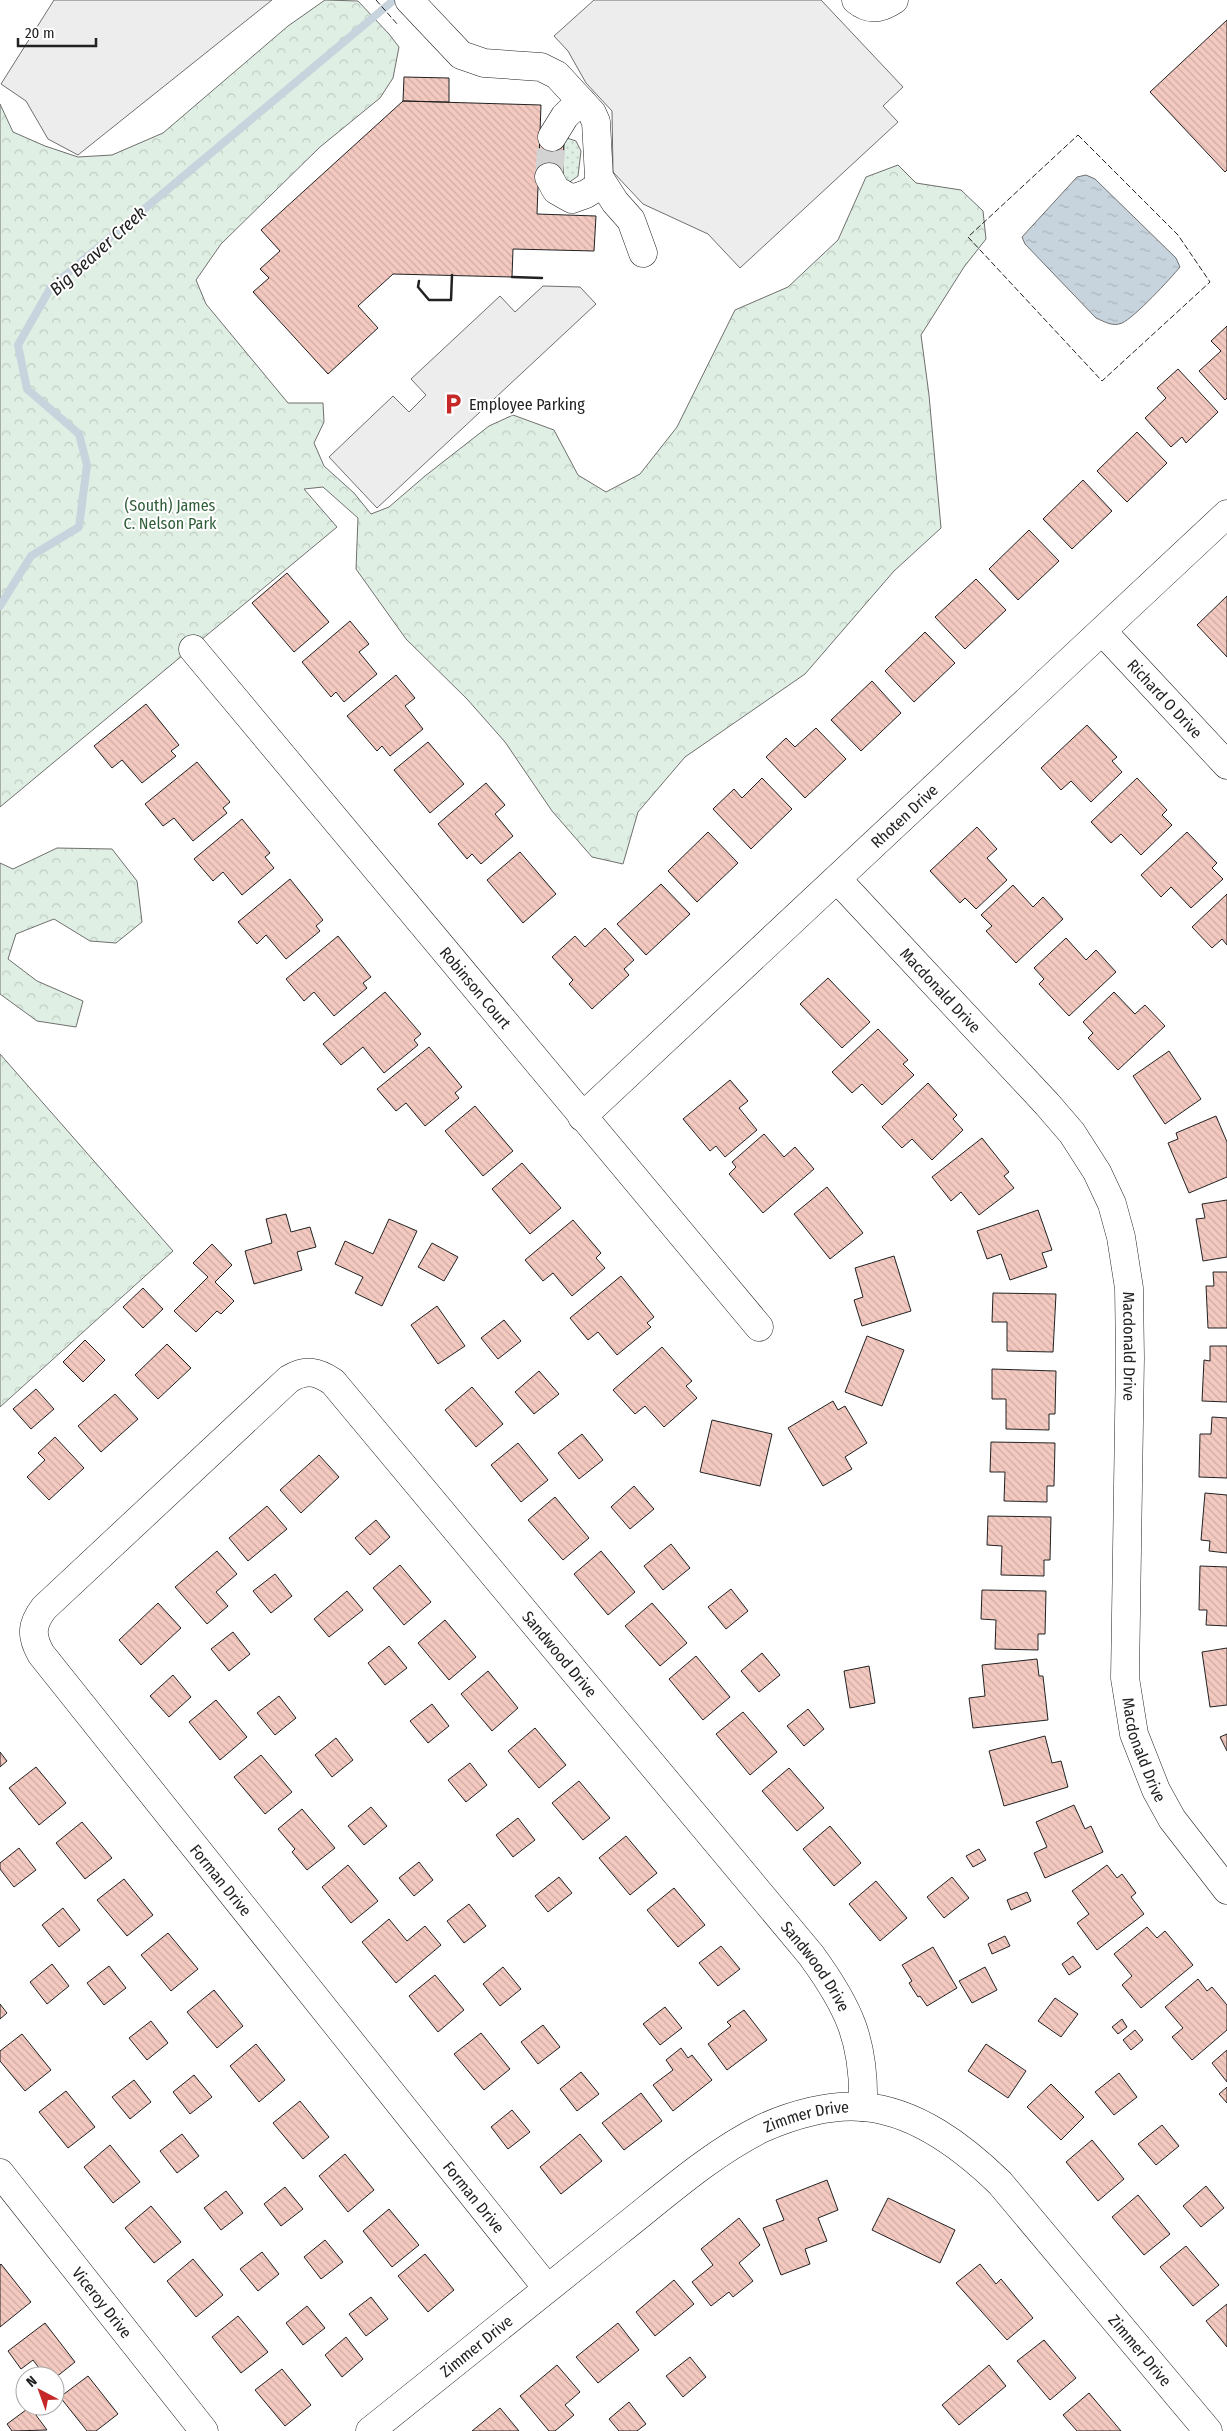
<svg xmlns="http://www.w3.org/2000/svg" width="1227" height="2431" font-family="'Fira Sans Condensed',sans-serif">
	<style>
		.grass { fill: url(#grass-dots); stroke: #6f6f6f }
		.forest { fill: url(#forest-crowns); stroke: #6f6f6f }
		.parking { fill: #ededed; stroke: #6f6f6f }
		.water { fill: url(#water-ripples); stroke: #6f6f6f }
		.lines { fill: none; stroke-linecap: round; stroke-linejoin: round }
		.stream { stroke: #c7d3dd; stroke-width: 8 }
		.building { fill: url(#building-back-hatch); stroke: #222 }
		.minor-tunnel { stroke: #d3d3d3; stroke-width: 28; stroke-dasharray: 28 14; stroke-linecap: butt }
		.minor-casing { stroke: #222; stroke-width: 29 }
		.minor { stroke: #fff; stroke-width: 28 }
		.fence { stroke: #222; stroke-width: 1; stroke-dasharray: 6 2.5; stroke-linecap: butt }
		.wall { stroke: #222; stroke-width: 2.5 }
		.labels { text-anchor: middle; stroke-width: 4; stroke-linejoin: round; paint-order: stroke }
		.poi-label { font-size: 16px; fill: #222; stroke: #fff; text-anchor: start }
		.park-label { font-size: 16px; fill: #2f5e38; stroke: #fff }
		.street-label { font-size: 16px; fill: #222; stroke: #fff }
		.water-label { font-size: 18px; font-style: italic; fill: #222; stroke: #fff }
	</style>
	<defs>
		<pattern id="grass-dots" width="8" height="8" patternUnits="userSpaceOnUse" patternTransform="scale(1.25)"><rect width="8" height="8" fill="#e0efe3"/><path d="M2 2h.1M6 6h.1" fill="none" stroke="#c0cdc2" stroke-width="1.8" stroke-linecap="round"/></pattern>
		<pattern id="forest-crowns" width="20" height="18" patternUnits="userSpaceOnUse" patternTransform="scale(1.25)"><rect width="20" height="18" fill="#e0efe3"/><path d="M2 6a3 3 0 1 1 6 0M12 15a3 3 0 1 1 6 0" fill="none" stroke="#c0cdc2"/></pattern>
		<pattern id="water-ripples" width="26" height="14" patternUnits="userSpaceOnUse" patternTransform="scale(1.25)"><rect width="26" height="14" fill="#c7d3dd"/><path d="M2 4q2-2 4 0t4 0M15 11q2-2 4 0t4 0" fill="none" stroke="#abb5bd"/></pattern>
		<pattern id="building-back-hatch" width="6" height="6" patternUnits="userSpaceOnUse" patternTransform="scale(1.25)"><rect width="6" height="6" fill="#f3c9c0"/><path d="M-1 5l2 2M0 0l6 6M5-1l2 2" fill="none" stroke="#d0aca5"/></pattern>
	</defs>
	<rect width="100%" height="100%" fill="#fff"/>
	<path class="grass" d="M564,137L576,141L581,151L578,176L567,184L563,176Z"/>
	<path class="forest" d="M325,0L358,1L389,34L399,47L393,78L380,98L320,147L221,244L196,280L206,304L288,403H323L324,422L314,443L324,466L354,493L371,514L389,507L425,476L489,426L513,415L554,430L578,475L606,492L640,474L677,427L735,310L788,287L838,240L866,177L898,165L916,183L961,190L983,211L986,239L964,267L921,335L929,395L941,528L894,571L805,674L685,757L638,812L623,864L592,857L552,811L505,742L467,699L406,639L356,569L358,518L323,487L304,489L337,527L0,807V104L13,132L45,146L78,157L112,155L163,133L288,26Z
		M57,848L112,849L137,881L142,922L116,943L90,941L54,919L16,934L8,959L37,981L83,1001L76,1027L37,1021L0,994V863L13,869Z
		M0,1054L173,1251L0,1407Z"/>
	<path class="parking" d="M54,0H272L78,155L48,139L26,101L1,84Z
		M594,0H821L903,87L883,106L898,122L740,268L708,234L643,204L613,172L612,111L586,83L568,51L554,36Z
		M543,286L580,287L596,304L377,508L329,457L393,396L409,412L426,395L411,379L500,296L515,312Z"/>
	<path class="water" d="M1086,175L1095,179L1176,258L1180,267C1171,278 1134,318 1122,323C1113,327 1105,322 1096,318L1025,244L1022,237L1077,177Z"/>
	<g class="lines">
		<path class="stream" d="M0,606L31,556L79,527L87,465L79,434L27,389L18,345L51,287L394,0"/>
	</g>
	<path class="building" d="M1227,20V170L1225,172L1150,92Z
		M404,77L449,78V102L403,101Z
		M403,101L541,105L537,214L596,216L594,251L513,249L512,277L393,274L358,306L378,328L328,374L253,292L269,278L260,269L280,251L261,230Z
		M540,136L564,137L563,177L538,176Z
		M1227,326V398L1225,400L1199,371L1221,351L1211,341Z
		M1178,369L1218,412L1186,443L1182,437L1171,447L1145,418L1166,398L1157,388Z
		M1137,432L1167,463L1127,502L1097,471Z
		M1083,480L1112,511L1072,549L1043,519Z
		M1029,530L1059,561L1018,600L989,569Z
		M287,573L329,622L294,652L252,603Z
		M976,579L1006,610L965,649L935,617Z
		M1227,596V657L1197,625Z
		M350,621L369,644L359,652L377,674L344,702L336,692L331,697L302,662Z
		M925,632L955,663L914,702L885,671Z
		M396,675L415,698L405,706L423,729L390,756L382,746L377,751L347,716Z
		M872,681L901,713L861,751L831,720Z
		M146,704L179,745L171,751L176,756L142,783L122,760L112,768L94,746Z
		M1087,725L1117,757L1112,761L1122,772L1091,802L1071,781L1061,790L1041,768Z
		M816,728L846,759L805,798L766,757L786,738L795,747Z
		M428,742L464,784L430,813L394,770Z
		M197,762L230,802L223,808L227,813L193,841L174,818L163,826L145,804Z
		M762,778L792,809L751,849L713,809L734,789L742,798Z
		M1137,778L1167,810L1162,815L1172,825L1141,855L1121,834L1111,843L1091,822Z
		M486,783L505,805L495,814L513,836L481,864L472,854L467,859L438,824Z
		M242,819L270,853L265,857L274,868L242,895L223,872L213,881L194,859Z
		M977,827L997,849L987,858L1007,880L976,909L965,898L960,903L930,871Z
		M708,832L738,863L697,902L668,871Z
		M1187,832L1217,863L1212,868L1223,879L1191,908L1171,887L1161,897L1141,875Z
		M520,852L556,894L523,923L487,880Z
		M290,879L323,920L316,926L320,931L286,959L266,935L257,944L238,922Z
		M661,884L690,914L646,955L617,924Z
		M1013,885L1033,907L1043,897L1063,919L1016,963L986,931L992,926L981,915Z
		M1227,894V945L1222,939L1212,948L1192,927Z
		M605,928L634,960L624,969L629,975L592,1009L569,984L573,980L552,957L575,936L585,947Z
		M338,936L371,977L363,983L367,988L334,1016L314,992L304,1001L286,979Z
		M1066,938L1086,960L1096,950L1116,972L1069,1016L1039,984L1044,979L1034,968Z
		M828,978L870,1022L842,1048L800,1004Z
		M385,992L421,1034L414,1040L418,1045L384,1073L363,1047L341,1065L323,1044Z
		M1114,992L1135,1014L1145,1005L1165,1026L1118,1070L1088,1038L1093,1033L1083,1022Z
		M878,1029L908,1060L903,1064L914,1075L882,1105L862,1084L852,1093L832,1072Z
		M429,1047L462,1087L455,1093L459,1098L425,1126L406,1103L396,1111L377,1089Z
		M1169,1051L1201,1099L1165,1124L1133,1076Z
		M730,1080L748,1101L739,1108L757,1130L725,1157L716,1146L710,1151L683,1119Z
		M928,1083L957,1115L953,1119L963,1130L932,1160L912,1139L902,1148L882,1127Z
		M475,1106L513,1151L483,1176L445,1131Z
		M1216,1116L1227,1142V1177L1189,1193L1168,1143L1178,1139L1176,1133Z
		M764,1134L784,1157L795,1147L814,1169L763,1213L729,1174L736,1167L732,1162Z
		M982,1138L1009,1172L1004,1176L1014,1188L979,1215L961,1192L951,1201L932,1177Z
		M522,1163L561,1208L530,1234L492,1189Z
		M827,1187L863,1233L830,1259L794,1214Z
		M1227,1200V1257L1203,1261L1196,1219L1205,1218L1202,1204Z
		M1038,1210L1052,1250L1042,1253L1047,1267L1010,1280L1001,1254L987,1259L977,1231Z
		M286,1214L291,1232L310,1227L316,1247L297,1252L302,1270L254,1284L245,1251L272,1243L266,1219Z
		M389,1219L417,1231L382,1306L355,1293L363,1277L335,1264L345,1241L373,1254Z
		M573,1220L601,1253L596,1258L605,1268L572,1296L553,1273L543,1281L525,1260Z
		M432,1243L458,1257L444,1281L418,1267Z
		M212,1244L232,1265L215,1282L234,1301L221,1314L217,1311L196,1332L174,1311L208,1277L193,1263Z
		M894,1256L911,1311L862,1326L854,1300L863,1297L855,1268Z
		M1213,1272H1227V1328H1208L1206,1286H1214Z
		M621,1276L654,1317L647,1323L651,1327L617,1355L598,1332L588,1340L570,1318Z
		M143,1288L163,1309L143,1328L123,1307Z
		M993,1293L1056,1294L1053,1352L1007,1351V1322H992Z
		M437,1306L465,1346L438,1364L411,1325Z
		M504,1320L521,1341L498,1359L481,1338Z
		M867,1336L904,1350L882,1406L845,1392Z
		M85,1340L105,1360L83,1382L63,1362Z
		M167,1344L191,1368L158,1399L135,1375Z
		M1210,1346H1227V1402L1202,1401L1204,1360L1210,1361Z
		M662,1347L692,1381L686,1386L697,1398L664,1427L645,1406L635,1414L613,1390Z
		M992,1369L1056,1371L1055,1414H1049V1430L1006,1429V1399H992Z
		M539,1371L559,1394L534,1414L515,1392Z
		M472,1387L503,1424L476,1447L445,1410Z
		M36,1389L54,1409L31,1429L13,1409Z
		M115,1394L138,1419L101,1452L78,1426Z
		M833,1401L838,1410L845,1406L867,1443L845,1457L852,1469L823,1486L788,1428Z
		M1212,1417L1227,1418V1478L1199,1477L1200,1434H1211Z
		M712,1420L772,1434L760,1486L700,1472Z
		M582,1434L603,1460L579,1479L558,1453Z
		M55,1437L84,1468L49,1500L27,1477L45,1460L38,1453Z
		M991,1442L1055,1443L1054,1486H1047V1502L1004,1501L1005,1472H990Z
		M518,1443L548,1480L521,1502L491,1465Z
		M319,1455L339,1477L301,1513L280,1490Z
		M634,1486L654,1509L630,1529L611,1507Z
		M1205,1493L1227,1495V1553L1209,1551L1210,1541L1201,1540Z
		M555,1497L589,1538L563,1560L528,1520Z
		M267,1506L287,1529L248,1561L229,1538Z
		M988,1516L1051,1517L1050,1560H1044V1576L1001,1575L1002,1546L987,1545Z
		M376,1520L390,1537L370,1555L355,1538Z
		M671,1544L690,1568L663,1590L644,1566Z
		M217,1551L237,1574L216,1592L228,1606L207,1624L175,1587Z
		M601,1551L635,1592L608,1615L574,1574Z
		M400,1565L431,1602L404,1625L373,1588Z
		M1200,1566L1227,1567V1626L1206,1625L1207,1610H1199Z
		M275,1574L292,1596L271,1613L253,1591Z
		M731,1589L748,1611L726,1629L708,1607Z
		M982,1590L1046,1591L1045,1634H1038V1650L995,1649L996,1620L981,1619Z
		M347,1591L363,1610L329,1637L314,1619Z
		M158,1603L181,1628L141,1665L119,1640Z
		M652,1603L687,1643L660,1666L625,1626Z
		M445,1620L476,1657L449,1680L418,1643Z
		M233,1632L250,1654L229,1671L211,1649Z
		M389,1646L407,1668L385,1685L368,1663Z
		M1227,1648V1705L1210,1707L1202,1652Z
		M762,1653L780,1675L759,1692L741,1671Z
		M696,1656L730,1697L703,1720L669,1679Z
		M1037,1659L1039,1676H1043L1048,1720L973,1728L969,1698L985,1696L982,1665Z
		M869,1666L875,1703L850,1708L844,1671Z
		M488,1671L518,1708L492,1731L461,1694Z
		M173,1675L191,1697L169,1717L150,1696Z
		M279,1696L296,1718L275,1735L257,1713Z
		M216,1700L247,1737L220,1760L189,1722Z
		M432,1704L449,1726L428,1743L410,1721Z
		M808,1709L824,1729L804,1746L787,1726Z
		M743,1712L777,1752L750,1775L716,1734Z
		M535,1728L566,1765L539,1788L508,1751Z
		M1227,1734V1751L1220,1737Z
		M1045,1736L1052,1763L1061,1761L1068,1787L1004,1806L989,1751Z
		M336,1738L353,1760L332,1777L315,1755Z
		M0,1752L7,1761L0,1767Z
		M261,1755L292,1792L265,1814L234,1777Z
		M470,1763L487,1785L466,1802L448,1780Z
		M36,1767L66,1803L39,1825L9,1788Z
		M789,1768L824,1808L797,1831L762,1791Z
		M579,1781L610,1818L583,1840L552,1803Z
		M1074,1805L1085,1829L1091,1826L1103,1852L1045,1878L1034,1853L1047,1847L1036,1822Z
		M371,1807L387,1826L364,1845L348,1826Z
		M302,1809L335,1848L307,1870L292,1852L295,1849L278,1829Z
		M518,1818L535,1840L513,1857L496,1835Z
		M82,1822L112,1858L85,1879L56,1843Z
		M830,1826L861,1863L834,1886L803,1849Z
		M626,1836L657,1873L630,1895L599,1858Z
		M19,1848L36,1870L14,1887L0,1869V1863Z
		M979,1849L986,1860L973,1867L966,1856Z
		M419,1862L433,1880L414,1896L399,1878Z
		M348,1865L378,1901L351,1923L322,1887Z
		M1107,1865L1117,1878L1122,1874L1136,1893L1131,1897L1144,1914L1097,1950L1077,1923L1089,1914L1072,1891Z
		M559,1877L572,1893L548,1912L535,1896Z
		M952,1877L969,1898L944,1918L927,1897Z
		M124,1879L153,1915L127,1936L97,1900Z
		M876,1881L907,1918L880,1941L849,1904Z
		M674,1888L705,1925L678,1947L647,1910Z
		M1027,1892L1031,1901L1011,1910L1007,1900Z
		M469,1904L486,1926L464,1943L447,1921Z
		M63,1908L80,1930L59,1947L42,1925Z
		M389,1919L407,1941L425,1926L441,1945L396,1983L362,1942Z
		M1147,1927L1157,1938L1165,1931L1193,1965L1141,2008L1122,1985L1132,1976L1114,1954Z
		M168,1933L198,1969L171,1991L141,1955Z
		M1005,1936L1010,1946L992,1954L988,1944Z
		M721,1946L740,1969L718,1986L699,1963Z
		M933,1947L957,1988L927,2006L920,1996L918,1997L909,1983L912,1981L902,1965Z
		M1073,1956L1081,1967L1069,1975L1062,1964Z
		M52,1964L69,1986L47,2004L30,1982Z
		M109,1966L126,1988L104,2005L87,1983Z
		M503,1967L521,1989L500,2006L483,1984Z
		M985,1967L997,1990L972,2003L959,1981Z
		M435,1975L464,2010L438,2032L409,1996Z
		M1198,1979L1207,1991L1212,1987L1227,2005V2030L1192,2060L1172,2037L1183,2028L1165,2007Z
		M214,1990L243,2026L217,2048L187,2012Z
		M1055,1998L1078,2014L1061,2037L1038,2021Z
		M0,2004L7,2013L0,2019Z
		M665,2007L682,2028L660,2045L643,2024Z
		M744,2010L767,2040L727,2070L708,2044L731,2026L727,2022Z
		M1122,2019L1127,2027L1118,2034L1112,2027Z
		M151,2021L168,2043L147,2060L129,2038Z
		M543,2025L560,2047L538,2064L521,2042Z
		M1135,2030L1143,2040L1131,2050L1123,2040Z
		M481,2033L510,2069L484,2090L454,2054Z
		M22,2034L51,2070L25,2091L0,2061V2051Z
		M256,2044L285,2080L259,2102L230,2066Z
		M986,2044L1026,2071L1008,2098L968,2071Z
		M681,2048L688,2058L692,2055L712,2080L673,2111L653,2085L673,2070L666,2060Z
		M1227,2050V2082L1212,2063Z
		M581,2072L599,2094L577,2111L560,2089Z
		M1119,2073L1137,2097L1114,2115L1095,2092Z
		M194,2075L212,2097L190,2114L173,2092Z
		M134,2080L151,2102L130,2119L112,2097Z
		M1051,2084L1084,2117L1061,2140L1027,2107Z
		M1227,2087V2103L1219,2094Z
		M66,2091L95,2127L68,2148L39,2112Z
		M641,2093L662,2121L624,2150L602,2123Z
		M300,2101L329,2137L303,2159L273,2123Z
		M512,2110L530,2132L508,2149L491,2127Z
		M1162,2125L1179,2146L1156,2165L1138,2144Z
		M182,2134L199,2156L177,2173L160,2151Z
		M580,2134L602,2161L561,2194L540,2167Z
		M1092,2140L1124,2179L1098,2201L1066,2162Z
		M110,2145L140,2182L113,2203L84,2167Z
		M345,2154L374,2190L348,2212L319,2176Z
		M827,2180L838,2210L818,2218L827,2241L805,2249L810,2264L781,2275L763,2228L784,2220L776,2200Z
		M1206,2186L1224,2208L1201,2227L1183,2206Z
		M285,2187L303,2209L281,2226L264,2204Z
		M226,2191L243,2213L221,2230L204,2208Z
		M1138,2195L1170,2234L1144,2255L1112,2217Z
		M888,2198L955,2230L940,2263L872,2230Z
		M151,2206L181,2242L154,2263L125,2228Z
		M389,2209L419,2245L392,2267L363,2231Z
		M739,2218L760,2245L739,2263L753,2281L733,2297L729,2292L711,2306L692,2282L713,2265L701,2249Z
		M325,2240L343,2262L321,2279L304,2257Z
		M1186,2246L1219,2285L1193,2306L1160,2267Z
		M262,2252L279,2274L258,2291L240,2269Z
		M425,2254L454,2290L428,2312L398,2276Z
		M193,2259L223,2295L196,2317L167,2281Z
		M1,2264L31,2302L0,2327V2265Z
		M980,2264L996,2284L1001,2279L1033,2318L1007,2340L956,2283Z
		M674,2280L694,2304L655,2336L636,2312Z
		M371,2297L388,2319L366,2336L349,2314Z
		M1227,2304V2347L1206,2321Z
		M307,2306L325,2328L303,2345L286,2323Z
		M238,2316L268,2352L241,2373L212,2337Z
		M45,2323L75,2362L55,2378L45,2376L33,2360L21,2369L8,2351Z
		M618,2323L639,2350L598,2383L576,2357Z
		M346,2337L363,2359L342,2377L325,2355Z
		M1044,2340L1076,2378L1050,2400L1017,2361Z
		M690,2357L706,2377L683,2397L666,2376Z
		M557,2365L580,2392L565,2405L574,2415L555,2431H549L520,2396Z
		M989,2365L1006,2386L959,2425L942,2405Z
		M282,2369L311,2405L285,2426L255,2390Z
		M88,2376L118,2414L96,2431H87L60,2397Z
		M1089,2393L1121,2431H1077L1063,2415Z
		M629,2402L646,2424L637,2431H619L609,2419Z
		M30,2407L47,2430L12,2431L7,2424Z
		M500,2408L519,2431H472Z"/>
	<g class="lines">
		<path class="minor-tunnel" d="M549,177L552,137"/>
		<g class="minor-casing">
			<g id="minor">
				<path d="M409,0L461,55L484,63L541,67L557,75L592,113L596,122L599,177L615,202L631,220L643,253"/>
				<path d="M856,0C869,11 880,9 894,0"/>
				<path d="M552,137L565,116L581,101"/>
				<path d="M549,177L556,190L572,199L586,194L602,184"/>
				<path id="s1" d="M1103,632L1227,765"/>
				<path id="s2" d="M193,649L759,1327"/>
				<path id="s3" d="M837,879L1047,1104L1072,1133L1097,1172L1112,1204L1121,1237L1129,1288L1130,1358L1125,1678L1134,1734L1156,1790L1172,1819L1227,1890"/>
				<path id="s4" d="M582,1117L1227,514"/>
				<path id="s5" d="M0,2173L204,2431"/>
				<path id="s6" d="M547,2288L41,1654C31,1636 31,1625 44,1608L289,1379C306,1369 317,1371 333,1382L811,1955C849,2007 865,2041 863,2107"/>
				<path id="s7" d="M370,2431C453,2365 535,2298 617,2233C663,2197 710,2154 763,2128C792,2115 830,2104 863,2107C916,2111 963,2147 1000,2183L1208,2431"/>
			</g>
		</g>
		<use href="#minor" class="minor"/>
		<path class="fence" d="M376,0L398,25
			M1078,135L1178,235L1210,282L1102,381L968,237Z"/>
		<path class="wall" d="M512,277L542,278
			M419,281L418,287L429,300H451L452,275"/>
	</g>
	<defs>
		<g id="parking-bare" transform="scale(1.725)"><path d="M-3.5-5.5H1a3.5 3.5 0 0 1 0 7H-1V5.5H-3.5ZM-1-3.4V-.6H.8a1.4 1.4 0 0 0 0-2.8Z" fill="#c62828" stroke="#fff" stroke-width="2.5" paint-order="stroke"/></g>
	</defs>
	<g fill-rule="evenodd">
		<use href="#parking-bare" x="453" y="404"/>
	</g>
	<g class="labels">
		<g class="poi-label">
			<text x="469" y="410">Employee Parking</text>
		</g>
		<g class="park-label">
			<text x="170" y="511">(South) James<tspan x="170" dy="18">C. Nelson Park</tspan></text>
		</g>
		<g class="street-label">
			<text dy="6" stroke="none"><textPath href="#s1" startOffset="91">Richard O Drive</textPath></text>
			<text dy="6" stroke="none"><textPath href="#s4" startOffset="441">Rhoten Drive</textPath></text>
			<text dy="6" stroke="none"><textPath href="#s2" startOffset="441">Robinson Court</textPath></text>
			<text dy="6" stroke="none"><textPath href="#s3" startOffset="152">Macdonald Drive</textPath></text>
			<text dy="6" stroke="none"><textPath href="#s3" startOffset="572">Macdonald Drive</textPath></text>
			<text dy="6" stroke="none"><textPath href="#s6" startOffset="1598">Sandwood Drive</textPath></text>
			<text dy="6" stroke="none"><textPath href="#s3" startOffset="978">Macdonald Drive</textPath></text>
			<text transform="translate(221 1880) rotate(51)" y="6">Forman Drive</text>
			<text dy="6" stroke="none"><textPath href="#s6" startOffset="2002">Sandwood Drive</textPath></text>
			<text dy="6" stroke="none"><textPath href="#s7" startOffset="542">Zimmer Drive</textPath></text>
			<text transform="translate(474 2197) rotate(51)" y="6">Forman Drive</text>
			<text dy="6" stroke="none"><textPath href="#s5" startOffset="165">Viceroy Drive</textPath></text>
			<text dy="6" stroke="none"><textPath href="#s7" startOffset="136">Zimmer Drive</textPath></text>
			<text dy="6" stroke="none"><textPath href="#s7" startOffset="978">Zimmer Drive</textPath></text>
		</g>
		<g class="water-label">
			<text transform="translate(98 251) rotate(-42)" y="6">Big Beaver Creek</text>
		</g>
	</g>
	<g transform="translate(40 2391) rotate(319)"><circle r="24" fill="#ffffff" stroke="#a7a7a7"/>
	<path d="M0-4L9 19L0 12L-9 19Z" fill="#c62828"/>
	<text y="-8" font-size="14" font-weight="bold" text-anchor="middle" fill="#222222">N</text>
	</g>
	<path d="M18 38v8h78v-8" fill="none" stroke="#222222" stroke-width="2.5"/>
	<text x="25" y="38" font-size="15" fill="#222222" stroke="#ffffff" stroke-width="4" paint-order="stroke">20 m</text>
</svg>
